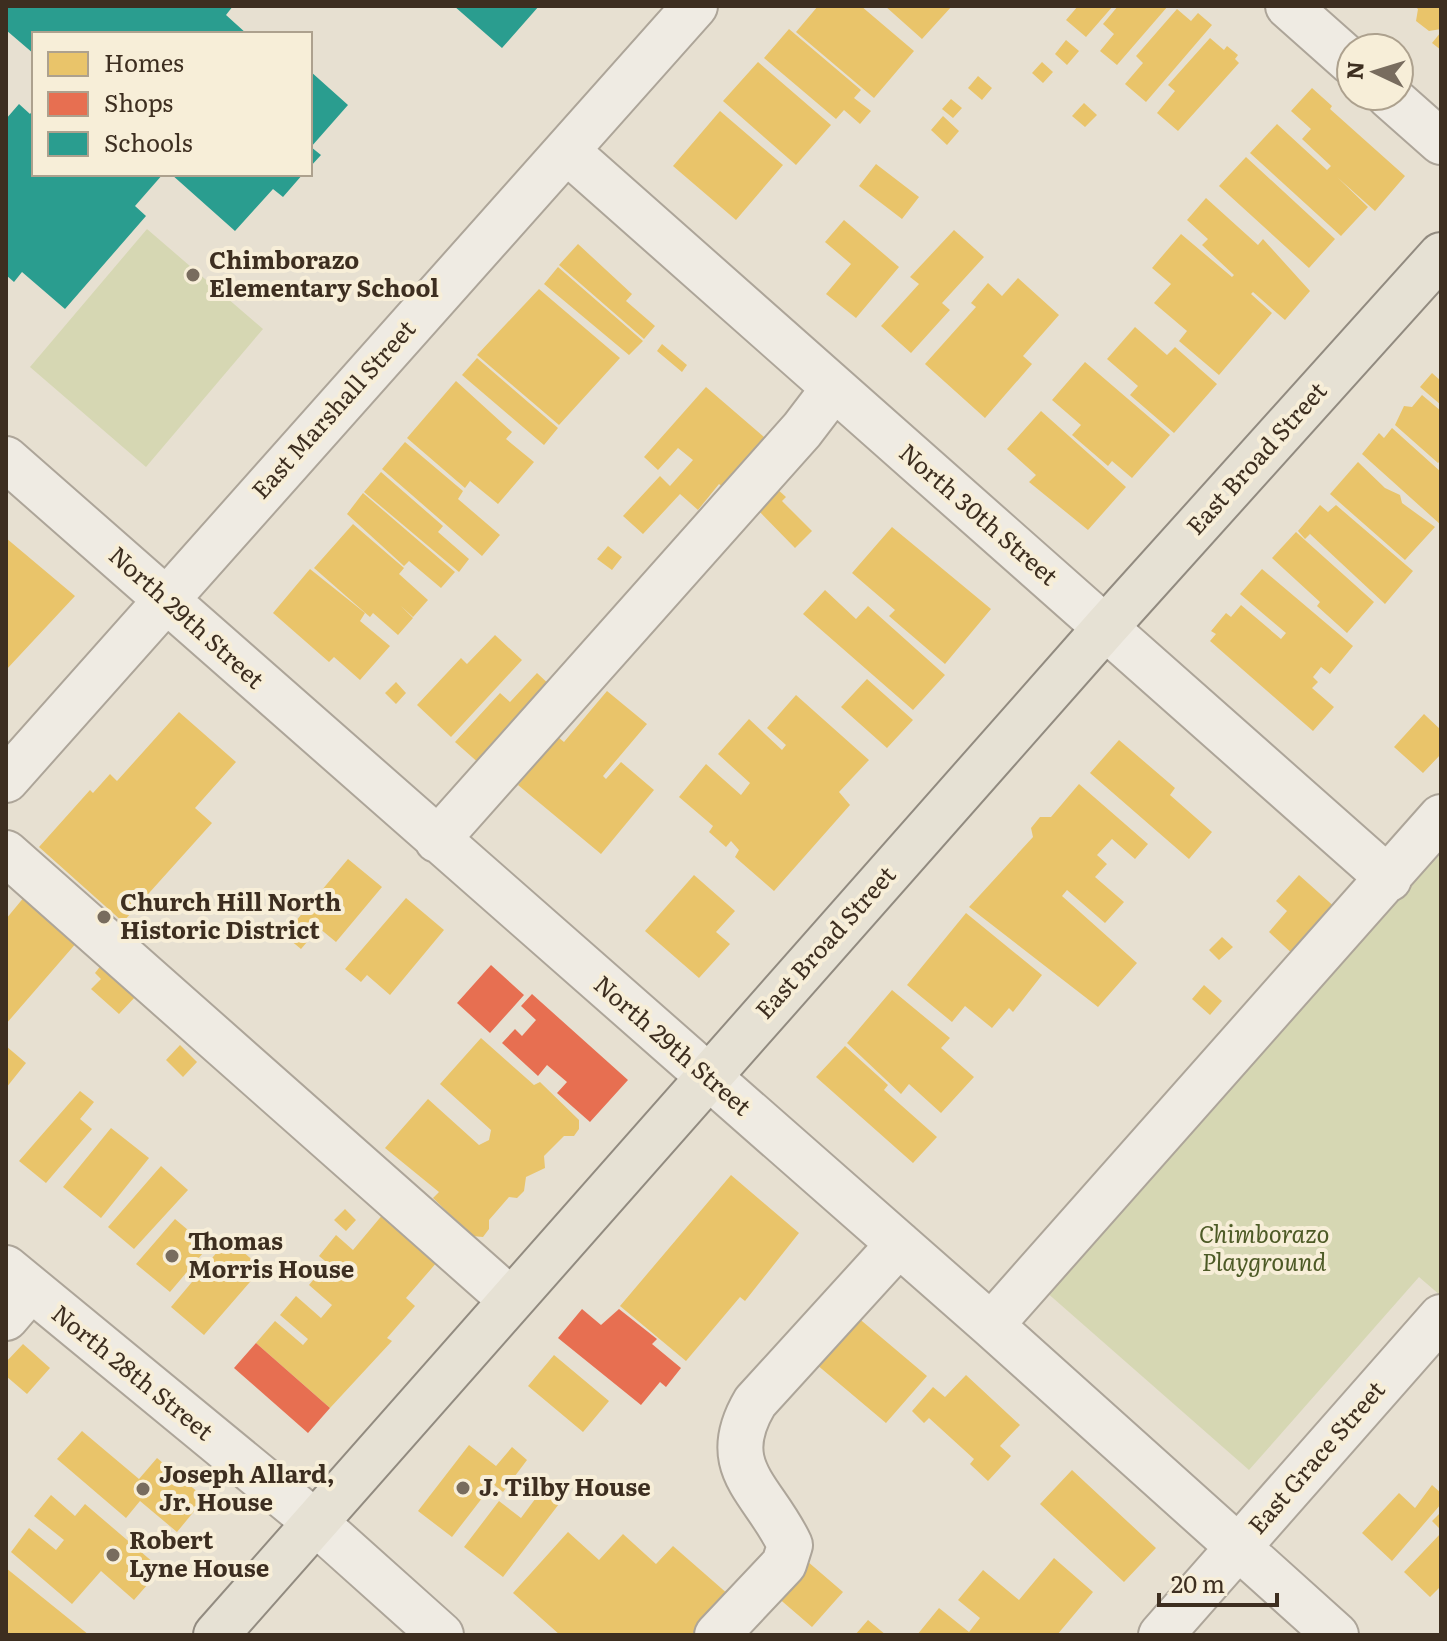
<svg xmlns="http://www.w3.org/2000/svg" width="1447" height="1641" font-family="Literata,serif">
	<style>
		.green { fill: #d6d7b3 }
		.homes { fill: #e9c46a }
		.shops { fill: #e76f51 }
		.schools { fill: #2a9d8f }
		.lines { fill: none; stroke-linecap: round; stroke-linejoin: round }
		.minor-casing { stroke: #ada599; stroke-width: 48 }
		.major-casing { stroke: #928b80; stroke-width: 48 }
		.minor { stroke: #efebe3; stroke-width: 44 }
		.major { stroke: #e6e1d4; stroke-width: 44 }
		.poi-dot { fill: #786c5e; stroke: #f7eed8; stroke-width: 3 }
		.labels { text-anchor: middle; stroke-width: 8; stroke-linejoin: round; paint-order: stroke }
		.poi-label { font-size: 24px; font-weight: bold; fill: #3d2e20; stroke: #f7eed8; text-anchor: start }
		.street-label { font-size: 24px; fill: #3d2e20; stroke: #f7eed8 }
		.park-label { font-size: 24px; font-style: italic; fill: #4d5a26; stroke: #f7eed8 }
	</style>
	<rect width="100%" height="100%" fill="#e7e0d1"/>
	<path class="green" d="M147,229L263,329L146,467L30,367Z
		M1441,844V1296L1419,1277L1249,1470L1045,1291Z"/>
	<path class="homes" d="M818,6H861L914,51L874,98L796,32Z
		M885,6H952L922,39Z
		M1078,6H1113L1086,37L1066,20Z
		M1118,6H1168L1117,65L1100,51L1114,34L1103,24Z
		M1414,6H1441V29L1429,31L1416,21L1418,9Z
		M1177,9L1191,21L1198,13L1212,25L1146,102L1125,84L1143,63L1136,56Z
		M789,29L861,90L854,98L871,111L860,124L844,110L836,119L764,58Z
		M1441,32V50L1432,43Z
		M1210,38L1224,50L1227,46L1238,55L1235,59L1239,63L1178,131L1157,113L1175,91L1168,85Z
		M1066,40L1079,51L1067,65L1055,54Z
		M758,62L831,125L796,165L723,101Z
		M1042,62L1053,72L1043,83L1032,73Z
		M978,76L992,88L982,100L968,88Z
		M1312,88L1332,106L1330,109L1405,176L1375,211L1337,177L1368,207L1341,236L1250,153L1277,124L1327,170L1331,166L1302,139L1311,129L1291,111Z
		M951,99L962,108L953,118L942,109Z
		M1084,103L1097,115L1085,127L1072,116Z
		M720,111L783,165L736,220L673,166Z
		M943,116L959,131L947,145L931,130Z
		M1246,157L1335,239L1309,268L1219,186Z
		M876,164L919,197L902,219L859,186Z
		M1206,198L1258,245L1263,239L1310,291L1285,320L1253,292L1251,294L1272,313L1219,375L1179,341L1187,331L1154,303L1171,284L1152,268L1181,234L1232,277L1234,275L1202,245L1208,239L1187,220Z
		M844,220L899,267L856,318L826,294L851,264L825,242Z
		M954,230L984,257L942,303L950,310L911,353L881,326L919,284L910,277Z
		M578,244L632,294L626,301L655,326L644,339L559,265Z
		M558,267L643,341L629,355L544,284Z
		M1018,278L1059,315L1023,356L1032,364L985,418L925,364L976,307L971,303L988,283L1002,296Z
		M539,289L620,358L559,425L477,355Z
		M1135,327L1167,355L1175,347L1217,384L1174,433L1130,395L1138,386L1107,359Z
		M662,344L687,365L682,372L657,351Z
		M477,358L558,428L544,445L462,375Z
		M1085,362L1170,435L1132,478L1112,461L1108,466L1072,435L1081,425L1052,400Z
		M1432,373L1441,381V405L1420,387Z
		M456,381L512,432L506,439L534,462L498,504L470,481L465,488L407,438Z
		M706,387L772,444L729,492L719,484L698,510L680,494L643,534L623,516L660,476L670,486L693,460L678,448L658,470L644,457Z
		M1422,395L1441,411V460L1438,463L1395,425L1404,406L1412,407Z
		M1041,411L1126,487L1088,530L1029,482L1036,475L1007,449Z
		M1392,428L1441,472V525L1362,454L1379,433L1384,438Z
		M405,442L463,491L458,499L500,535L482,556L382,469Z
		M1358,462L1385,488L1400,495L1402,503L1435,527L1405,560L1330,494Z
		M381,472L443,526L438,532L469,559L459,572L364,492Z
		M776,488L786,497L782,501L812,531L795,548L756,508Z
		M363,493L455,572L441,588L409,561L404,566L347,514Z
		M1320,505L1328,512L1336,505L1413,571L1385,604L1310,534L1305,539L1298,531Z
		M353,524L404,568L399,574L428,600L413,617L401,606L413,618L398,635L373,613L370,617L314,568Z
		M892,527L991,609L945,664L889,616L895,610L852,573Z
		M1296,532L1374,602L1347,633L1317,606L1320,602L1272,558Z
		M6,538L75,596L6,670Z
		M608,546L622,557L612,570L597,559Z
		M310,569L365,613L360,621L390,646L360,680L334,657L329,662L273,613Z
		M1262,569L1353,646L1330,674L1321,667L1313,677L1318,682L1312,688L1334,707L1313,731L1210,641L1216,634L1211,631L1226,613L1231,617L1241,605L1281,639L1286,633L1240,594Z
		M825,590L856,619L868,606L945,675L913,710L803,614Z
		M495,635L522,660L451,737L417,705L461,658L467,664Z
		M537,673L553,688L481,765L455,742L500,693L510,702Z
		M867,679L913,720L887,748L841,707Z
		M396,682L406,693L396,704L385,693Z
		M607,691L647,724L603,776L606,779L621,762L654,790L601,854L518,785L558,737L564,742Z
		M796,695L869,760L839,792L850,805L774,891L735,857L739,850L731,841L726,847L709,832L713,826L679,797L706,764L741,795L750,783L718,754L749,719L782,750L786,745L767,728Z
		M179,712L236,762L195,808L212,823L123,922L39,847L90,790L93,793L110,774L117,781Z
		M1424,714L1441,730V754L1423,773L1394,747Z
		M1119,740L1175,788L1170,795L1212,832L1189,859L1090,773Z
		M1079,784L1148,844L1135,859L1112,839L1097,855L1107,864L1095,877L1124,902L1105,923L1067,890L1062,896L1137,963L1098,1007L969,907L1033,837L1031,828L1040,817H1051Z
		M348,859L382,887L336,942L319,928L301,949L284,935Z
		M694,875L735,911L716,932L730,944L699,978L645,931Z
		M1299,875L1338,910L1296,957L1269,932L1287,911L1276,901Z
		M25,896L78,941L6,1024V919Z
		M406,898L444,930L390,995L367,975L361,982L345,969Z
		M966,913L1042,975L1013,1012L1009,1008L992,1028L965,1006L952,1022L907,985Z
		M1222,937L1233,947L1219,960L1209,950Z
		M102,964L136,996L119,1014L91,989L101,979L95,973Z
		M1204,985L1222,1001L1210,1015L1192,999Z
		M892,990L950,1038L941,1048L974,1077L941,1113L909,1084L901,1094L847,1043Z
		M481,1038L534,1085L540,1082L579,1120V1129L574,1136H564L544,1156L545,1168L526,1177L524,1191L517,1198L509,1197L489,1220V1229L483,1237L472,1236L433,1198L439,1192L385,1148L428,1099L479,1145L489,1140L491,1130L440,1084Z
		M180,1045L197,1062L183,1077L166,1060Z
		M6,1046L26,1063L6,1088Z
		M845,1046L888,1085L884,1090L937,1137L913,1163L816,1077Z
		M80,1091L94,1102L80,1119L92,1129L46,1183L19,1161Z
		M111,1128L149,1158L101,1218L63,1187Z
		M161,1166L188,1190L134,1249L108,1227Z
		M731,1175L799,1233L745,1301L740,1297L686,1361L620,1306Z
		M389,1207L444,1254L406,1298L415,1306L387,1338L392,1341L330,1408L256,1343L275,1321L303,1345L308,1339L280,1315L296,1296L321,1318L332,1305L309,1285L323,1268L331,1275L336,1270L319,1256L336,1235L353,1250Z
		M345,1209L356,1220L346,1231L334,1220Z
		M175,1219L208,1247L170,1292L136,1264Z
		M228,1239L262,1268L204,1335L171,1307Z
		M856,1316L927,1376L886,1423L816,1364Z
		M23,1344L50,1368L27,1394L6,1376V1362Z
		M554,1355L609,1401L583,1432L528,1386Z
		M966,1375L1020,1425L1000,1446L1011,1456L988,1481L970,1464L974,1459L929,1418L924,1423L912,1411L933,1387L945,1397Z
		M82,1431L139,1479L157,1458L205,1498L177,1532L140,1501L126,1518L57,1459Z
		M469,1445L496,1466L512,1447L527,1460L503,1492L493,1484L452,1537L418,1511Z
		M1072,1470L1156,1548L1124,1582L1040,1504Z
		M1432,1485L1441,1493V1504L1392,1561L1362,1533L1399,1493L1415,1508Z
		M544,1487L562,1500L503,1577L464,1547L499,1501L521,1518Z
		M51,1495L75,1516L85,1504L161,1569L134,1600L101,1571L72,1604L11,1552L29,1528L56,1550L64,1540L34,1516Z
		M1441,1512V1530L1432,1521Z
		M568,1532L599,1560L623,1534L656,1564L673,1546L729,1595L693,1635H560L513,1593Z
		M1441,1533V1586L1430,1597L1404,1572Z
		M1054,1558L1093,1592L1057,1635H917L939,1608L969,1632L980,1618L958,1600L983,1570L1019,1600Z
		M807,1561L843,1592L812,1627L776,1596Z
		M6,1568L89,1635H6Z
		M868,1620L886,1635H855Z"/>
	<path class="shops" d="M491,965L524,995L490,1033L457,1003Z
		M532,994L628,1080L590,1122L557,1093L567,1082L547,1065L538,1076L502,1043L515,1029L522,1036L536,1020L521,1006Z
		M582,1309L601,1325L619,1309L657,1339L652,1344L681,1368L666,1387L660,1382L641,1405L558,1338Z
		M256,1343L330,1408L308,1433L234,1368Z"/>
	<path class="schools" d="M6,6H233L226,15L247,34H34V54L6,30Z
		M454,6H539L502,48Z
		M310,71L348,105L311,147L321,155L310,167Z
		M19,104L30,114L34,109V174H163L135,206L146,216L65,309L22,272L14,282L6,275V119Z
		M171,174H303L283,197L273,189L235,231Z"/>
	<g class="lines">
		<g class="minor-casing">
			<path id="minor" d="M1288,6L1351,62
				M1389,96L1441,142
				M568,152L1389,879
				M6,459L991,1325L1336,1635
				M6,780L695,6
				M437,840L802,430L834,388
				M6,853L511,1300
				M6,1268L316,1523L441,1635
				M6,1318L30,1290
				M991,1325L1441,817
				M717,1635L784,1564L790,1545C764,1489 716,1468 755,1402L899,1244
				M1161,1635L1441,1317"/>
		</g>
		<g class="major-casing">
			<path id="major" d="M216,1635L1106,627L1441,255"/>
		</g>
		<use href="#minor" class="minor"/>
		<use href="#major" class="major"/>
	</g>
	<g class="poi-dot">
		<circle cx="193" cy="275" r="8"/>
		<circle cx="104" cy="917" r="8"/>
		<circle cx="172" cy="1256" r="8"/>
		<circle cx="463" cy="1488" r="8"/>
		<circle cx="143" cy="1489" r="8"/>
		<circle cx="113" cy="1555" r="8"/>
	</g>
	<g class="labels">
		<g class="poi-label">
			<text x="209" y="269">Chimborazo<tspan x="209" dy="28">Elementary School</tspan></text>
			<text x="120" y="911">Church Hill North<tspan x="120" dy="28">Historic District</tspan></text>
			<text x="188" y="1250">Thomas<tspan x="188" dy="28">Morris House</tspan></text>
			<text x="159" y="1483">Joseph Allard,<tspan x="159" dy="28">Jr. House</tspan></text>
			<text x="479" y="1496">J. Tilby House</text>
			<text x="129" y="1549">Robert<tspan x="129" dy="28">Lyne House</tspan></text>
		</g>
		<g class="street-label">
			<text transform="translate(334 410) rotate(-48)" y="8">East Marshall Street</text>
			<text transform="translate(1257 459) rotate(-48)" y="8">East Broad Street</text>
			<text transform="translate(978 515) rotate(41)" y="8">North 30th Street</text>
			<text transform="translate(186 618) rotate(42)" y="8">North 29th Street</text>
			<text transform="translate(826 943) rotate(-48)" y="8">East Broad Street</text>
			<text transform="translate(672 1046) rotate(41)" y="8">North 29th Street</text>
			<text transform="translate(132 1373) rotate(39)" y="8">North 28th Street</text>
			<text transform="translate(1317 1458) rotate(-49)" y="8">East Grace Street</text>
		</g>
		<g class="park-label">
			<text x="1264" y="1243">Chimborazo<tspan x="1264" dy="28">Playground</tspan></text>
		</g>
	</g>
	<rect width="1447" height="1641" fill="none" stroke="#3d2e20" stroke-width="16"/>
	<rect x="32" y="32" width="280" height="144" fill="#f7eed8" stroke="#ada18e" stroke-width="2"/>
	<rect x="48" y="52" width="40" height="24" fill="#e9c46a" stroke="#ada18e" stroke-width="2"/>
	<text x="104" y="72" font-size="24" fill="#3d2e20">Homes</text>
	<rect x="48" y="92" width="40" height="24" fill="#e76f51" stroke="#ada18e" stroke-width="2"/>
	<text x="104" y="112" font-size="24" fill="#3d2e20">Shops</text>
	<rect x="48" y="132" width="40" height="24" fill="#2a9d8f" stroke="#ada18e" stroke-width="2"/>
	<text x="104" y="152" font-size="24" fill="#3d2e20">Schools</text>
	<g transform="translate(1375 72) rotate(274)"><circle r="38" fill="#f7eed8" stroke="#ada18e" stroke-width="2"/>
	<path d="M0-6L14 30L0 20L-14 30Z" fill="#786c5e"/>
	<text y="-12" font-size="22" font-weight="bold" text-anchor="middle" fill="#3d2e20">N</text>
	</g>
	<path d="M1159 1593v12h118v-12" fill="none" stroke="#3d2e20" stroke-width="4"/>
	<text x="1171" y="1593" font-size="24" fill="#3d2e20" stroke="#f7eed8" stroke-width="6" paint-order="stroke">20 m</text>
</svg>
